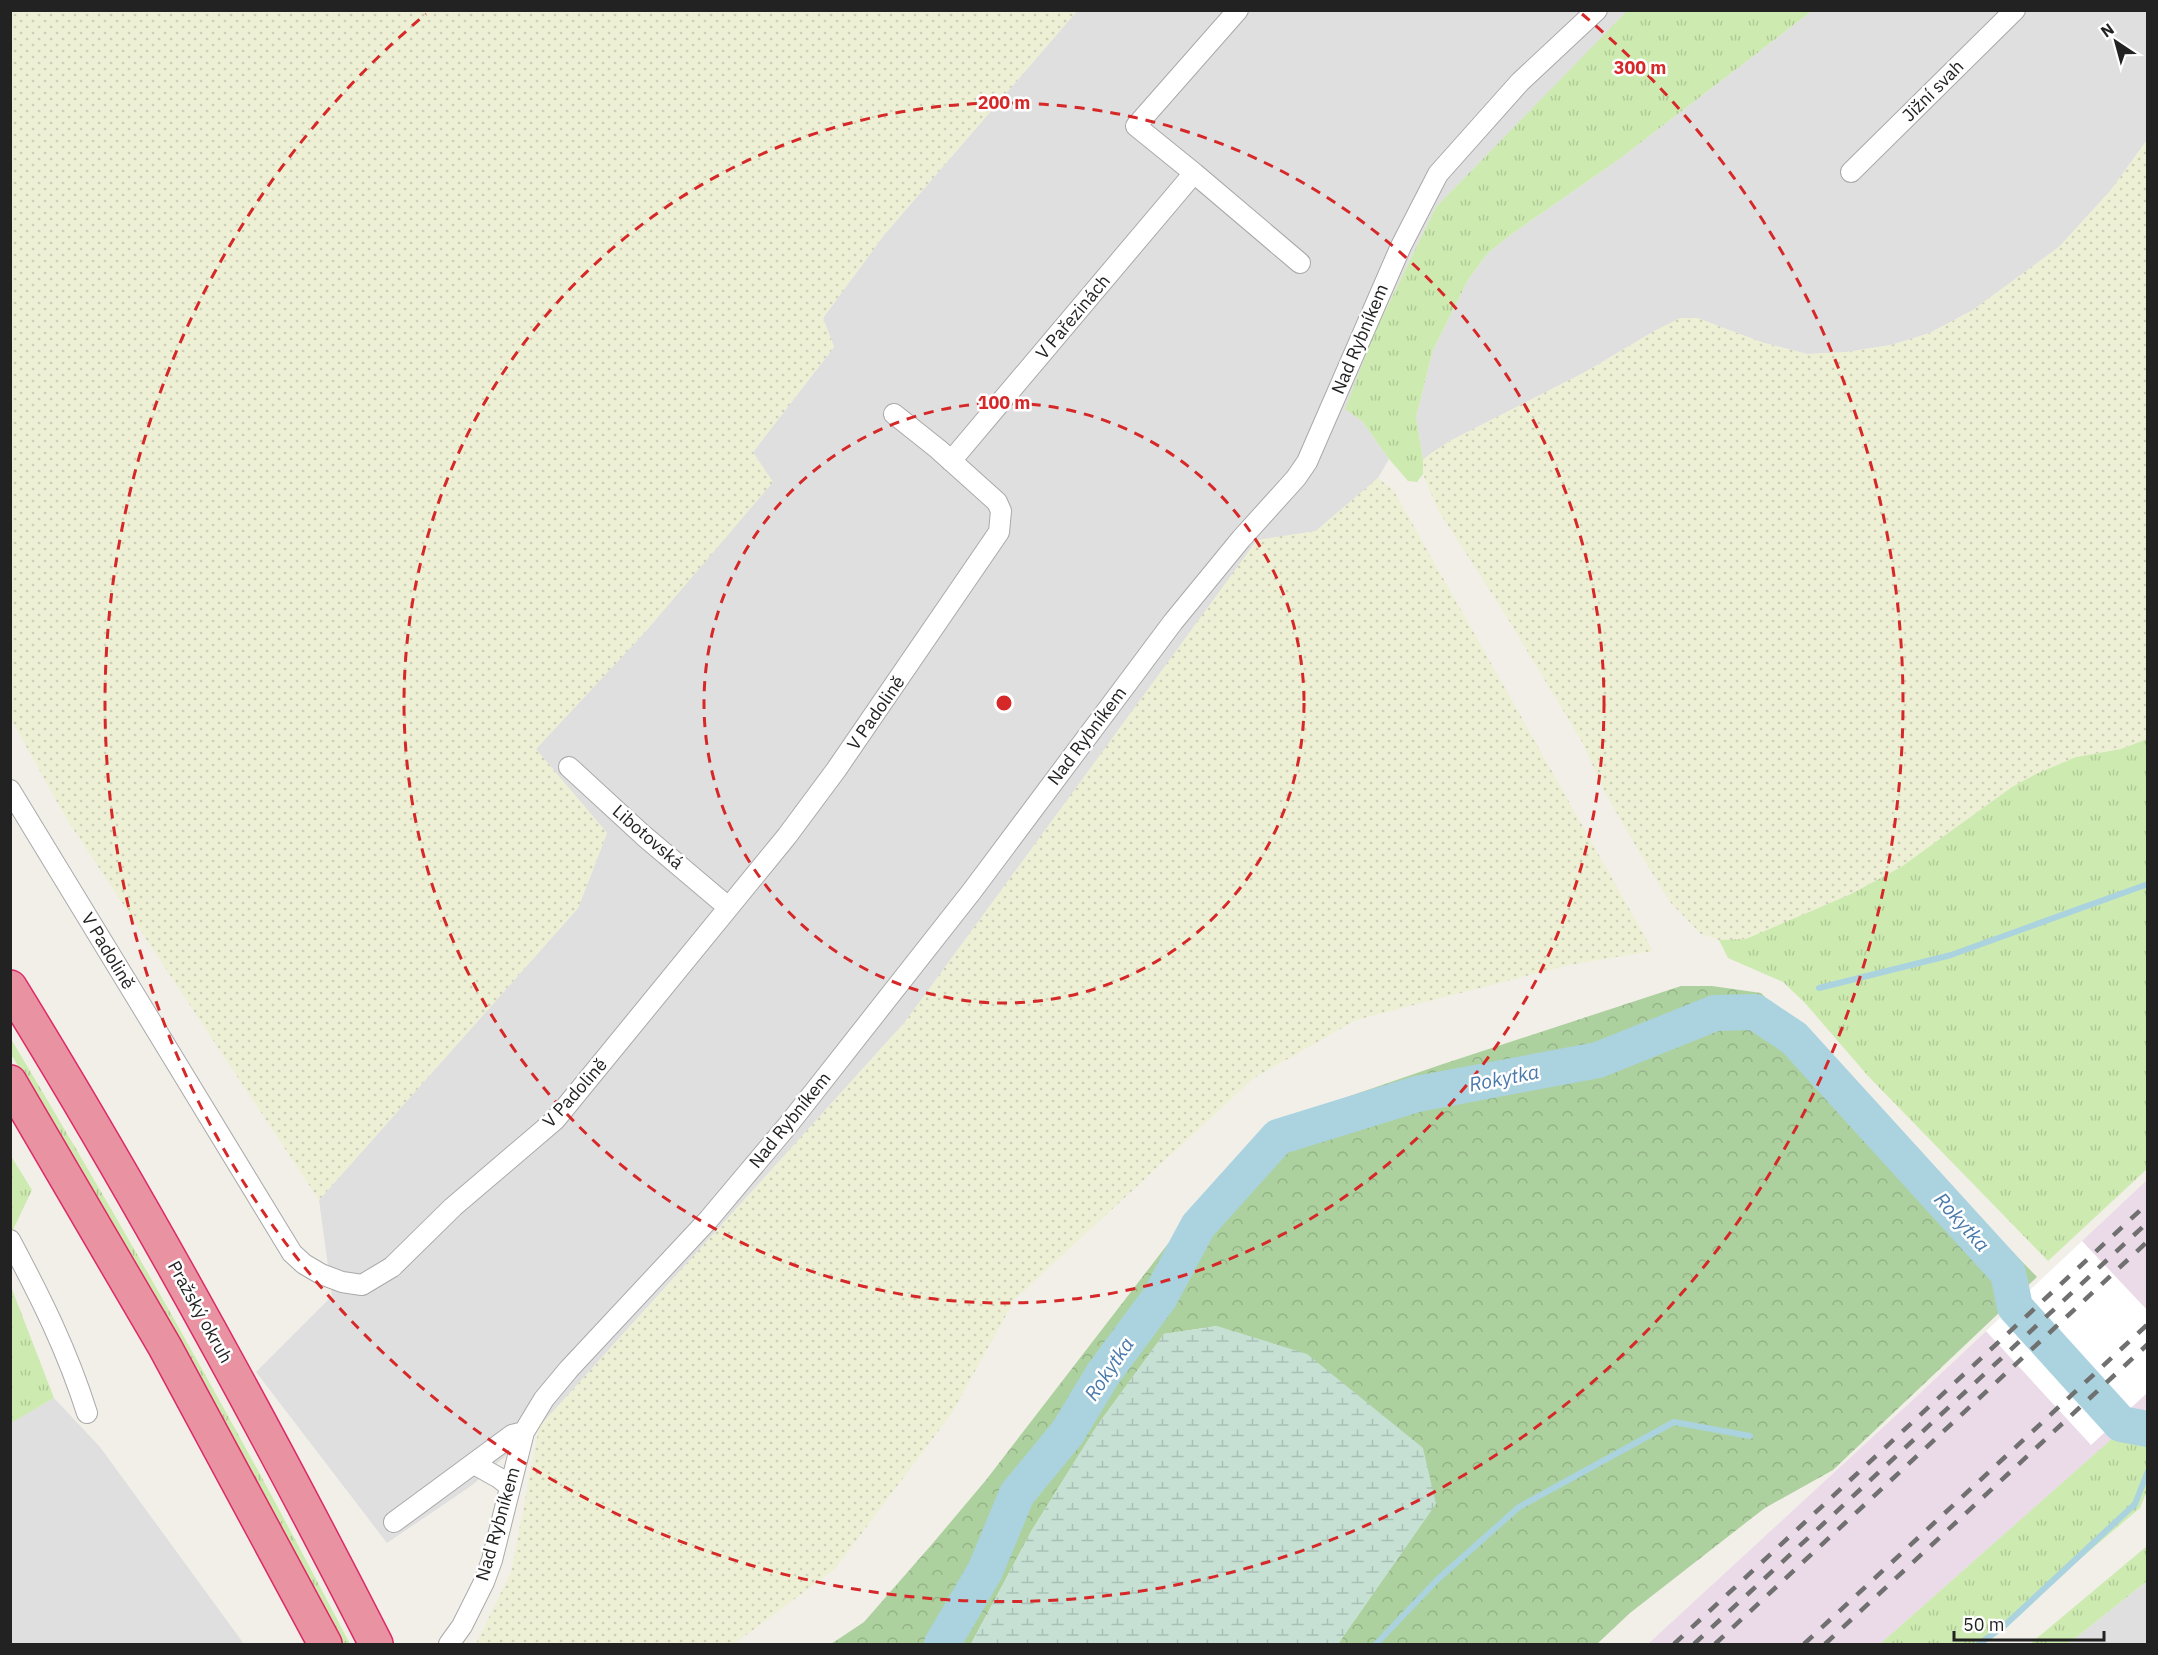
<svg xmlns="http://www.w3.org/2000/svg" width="2158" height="1655" font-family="'IBM Plex Sans',sans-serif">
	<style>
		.residential { fill: #e0dfdf }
		.railway { fill: #ebdbe8 }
		.farmland { fill: url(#farmland-dots) }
		.grass { fill: url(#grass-tufts) }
		.forest { fill: url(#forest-crowns) }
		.wetland { fill: url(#wetland-marsh) }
		.pier { fill: #fff }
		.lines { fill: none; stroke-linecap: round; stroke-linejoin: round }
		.stream { stroke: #aad3df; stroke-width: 6 }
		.river { stroke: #aad3df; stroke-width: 36 }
		.minor-casing { stroke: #a9a9a9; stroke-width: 22 }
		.motorway-casing { stroke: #dc2a67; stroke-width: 36 }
		.minor { stroke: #fff; stroke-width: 20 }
		.motorway { stroke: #e892a2; stroke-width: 33 }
		.rail { stroke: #707070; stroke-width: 4.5; stroke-dasharray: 12 12; stroke-linecap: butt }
		.ring { fill: none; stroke: #d62828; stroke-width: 3; stroke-dasharray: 10 8 }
		.labels { text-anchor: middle; stroke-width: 5; stroke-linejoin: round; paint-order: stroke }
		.street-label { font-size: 18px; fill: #222; stroke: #fff }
		.water-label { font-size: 20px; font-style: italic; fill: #4a7aab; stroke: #fff }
		.centre { fill: #d62828; stroke: #fff; stroke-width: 3 }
		.ring-label { font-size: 18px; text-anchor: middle; font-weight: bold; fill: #d62828; stroke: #fff; stroke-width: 5; stroke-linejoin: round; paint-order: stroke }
	</style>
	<defs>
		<pattern id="farmland-dots" width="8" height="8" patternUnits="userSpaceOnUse" patternTransform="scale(1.5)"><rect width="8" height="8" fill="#eef0d5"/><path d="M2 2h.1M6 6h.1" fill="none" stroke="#ccceb7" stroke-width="1.8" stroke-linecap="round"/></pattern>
		<pattern id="grass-tufts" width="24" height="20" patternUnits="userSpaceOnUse" patternTransform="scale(1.5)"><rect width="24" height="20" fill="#cdebb0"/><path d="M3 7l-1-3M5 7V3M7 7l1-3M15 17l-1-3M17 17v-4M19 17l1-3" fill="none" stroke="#b0c997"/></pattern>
		<pattern id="forest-crowns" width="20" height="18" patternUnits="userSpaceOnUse" patternTransform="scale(1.5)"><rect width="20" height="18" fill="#add19e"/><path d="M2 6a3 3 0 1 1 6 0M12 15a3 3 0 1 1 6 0" fill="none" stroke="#95b388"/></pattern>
		<pattern id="wetland-marsh" width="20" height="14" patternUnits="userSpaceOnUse" patternTransform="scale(1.5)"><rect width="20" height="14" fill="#c6e0d4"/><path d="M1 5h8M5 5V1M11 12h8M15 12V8" fill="none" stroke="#aac0b6"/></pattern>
	</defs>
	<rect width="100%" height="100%" fill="#f2efe9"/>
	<path class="residential" d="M1077,11H1628L1436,207L1374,334L1362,421L1389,459L1378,478L1316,531L1257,541L905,1022L539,1427L471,1486L387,1543L256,1372L332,1296L319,1200L578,908L607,833L535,749L647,630L753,452L834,347L823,318L884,235Z
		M1812,11H2147V140L2111,190L2059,247L1973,310L1930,333L1891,345L1847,352L1807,354L1764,343L1697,318L1656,330L1587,371L1450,441L1430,454L1423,460L1416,417L1433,350L1468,280L1487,254L1509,236L1618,160Z
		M54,1398L100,1447L244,1644H11L10,1423Z
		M2147,1581V1644H2068Z"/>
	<path class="railway" d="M2147,1180V1408L1880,1644H1648L1916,1397Z"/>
	<path class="farmland" d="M10,11H1077L884,235L823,318L834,347L753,452L773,482L647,630L536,749L607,833L578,908L319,1200L66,818L11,719Z
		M2147,140V739L2121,749L2076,757L2036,774L2012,787L1901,867L1851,894L1785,924L1746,939L1719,940L1701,934L1670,902L1641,855L1604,791L1582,742L1505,614L1438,510L1423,474V460L1430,454L1450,441L1587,371L1656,330L1680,318H1697L1764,343L1807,354L1847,352L1891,345L1930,333L1973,310L2059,247L2111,190Z
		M1378,478L1394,491L1653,951L1569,965L1356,1020L1254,1078L1015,1299L952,1413L835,1569L734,1644H476L511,1572L539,1427L905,1022L1257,540L1316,531Z"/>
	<path class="grass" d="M1628,10L1812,11L1618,160L1509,236L1487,254L1468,280L1433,350L1416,417L1423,460V474L1417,482L1408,481L1389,459L1362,421L1345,409L1374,334L1436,207Z
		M2147,739V1169L2048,1261L1868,1076L1805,1003L1783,982L1728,958L1719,940L1746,939L1851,894L1901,867L2012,787L2036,774L2076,757L2121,749Z
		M11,1039C130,1238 244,1439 350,1644H342L334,1630L96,1197L11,1054Z
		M11,1156L32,1190L11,1234Z
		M10,1284L54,1398L11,1423H10Z
		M2141,1413L2147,1415V1491L2140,1508L1980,1644H1880Z
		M2147,1546V1581L2068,1644H2030Z"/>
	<path class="forest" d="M1681,986H1712L1761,993L2037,1277L1833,1470L1765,1508L1748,1521L1630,1613L1597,1644H1338L1435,1504L1217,1326L1164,1334L1097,1426L1032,1530L971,1644H831L864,1622L933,1543L986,1480L1167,1245L1266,1133L1292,1116L1440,1065Z"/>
	<path class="wetland" d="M1217,1326L1307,1354L1423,1448L1436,1504L1338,1644H971L1032,1530L1097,1426L1164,1334Z"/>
	<path class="pier" d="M2082,1241L2148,1311L2147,1393L2091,1445L1986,1331Z"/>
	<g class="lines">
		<path class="stream" d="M1819,988L1951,955L2148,884
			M1755,1012L1770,1004
			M1376,1644L1438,1579L1519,1507L1674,1422L1750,1436
			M1979,1644L2004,1626L2135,1504L2148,1471"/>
		<path class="river" d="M942,1644L985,1571L1017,1494L1068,1432L1103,1374L1160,1297L1198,1226L1278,1137L1417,1094L1598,1060L1715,1013L1755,1012L1794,1038L2008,1273L2015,1307L2121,1424L2148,1429"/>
		<g class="minor-casing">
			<path id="minor" d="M1851,172L2015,10
				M1194,173L1300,263
				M951,461L1194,173L1136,126L1238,10
				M569,767L644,836L728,907
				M10,790L292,1253L304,1264L321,1274L342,1282L362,1285L392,1267L453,1207L555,1120L787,836L836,770L999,532L1001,511L997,502L938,449L894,414
				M10,1240C41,1298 67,1350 87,1413
				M474,1464L499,1478L509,1486
				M394,1522L512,1435L524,1432
				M449,1644L462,1626L484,1582L492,1560L524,1432L544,1399L569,1369L709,1219L788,1125L972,891L1173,622L1241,539L1296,478L1307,462L1401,246L1438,174L1520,82L1597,10"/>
		</g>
		<g class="motorway-casing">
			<path id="motorway" d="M10,987C142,1201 262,1421 376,1644
				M10,1082L165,1347L325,1644"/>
		</g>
		<use href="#minor" class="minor"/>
		<use href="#motorway" class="motorway"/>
		<path class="rail" d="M1674,1644L2148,1203
			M1694,1644L2148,1222
			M1715,1644L2148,1241
			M1804,1644L2148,1324
			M1825,1644L2148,1344"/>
	</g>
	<g class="ring">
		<circle cx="1004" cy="703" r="300"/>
		<circle cx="1004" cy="703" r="600"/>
		<path d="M1582 14A899 899 0 1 1 426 14"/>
	</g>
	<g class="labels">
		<g class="street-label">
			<text transform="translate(1933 91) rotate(-45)" y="6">Jižní svah</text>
			<text transform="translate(1073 317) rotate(-50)" y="6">V Pařezinách</text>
			<text transform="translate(1360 339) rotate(-67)" y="6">Nad Rybníkem</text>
			<text transform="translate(876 713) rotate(-55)" y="6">V Padolině</text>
			<text transform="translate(1087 736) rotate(-53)" y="6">Nad Rybníkem</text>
			<text transform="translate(648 837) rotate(41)" y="6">Libotovská</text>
			<text transform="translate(108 951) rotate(59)" y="6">V Padolině</text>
			<text transform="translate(575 1093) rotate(-48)" y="6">V Padolině</text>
			<text transform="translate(790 1120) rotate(-51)" y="6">Nad Rybníkem</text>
			<text transform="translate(200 1312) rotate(61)" y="6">Pražský okruh</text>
			<text transform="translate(498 1524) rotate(-74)" y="6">Nad Rybníkem</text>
		</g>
		<g class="water-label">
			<text transform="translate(1504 1078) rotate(-11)" y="7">Rokytka</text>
			<text transform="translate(1962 1222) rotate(48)" y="7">Rokytka</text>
			<text transform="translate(1109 1369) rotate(-56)" y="7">Rokytka</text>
		</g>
	</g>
	<circle cx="1004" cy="703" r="9" class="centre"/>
	<g class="ring-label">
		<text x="1640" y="74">300 m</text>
		<text x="1004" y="109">200 m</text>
		<text x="1004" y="409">100 m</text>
	</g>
	<rect width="2158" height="1655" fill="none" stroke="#222222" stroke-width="24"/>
	<g transform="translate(2116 42) rotate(324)" stroke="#ffffff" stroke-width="4.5" paint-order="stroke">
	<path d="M0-4.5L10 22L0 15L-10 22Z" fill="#222222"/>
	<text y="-9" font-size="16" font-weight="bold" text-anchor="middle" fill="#222222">N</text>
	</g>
	<path d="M1954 1631v9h150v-9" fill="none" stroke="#222222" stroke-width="3"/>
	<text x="1963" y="1631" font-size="18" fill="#222222" stroke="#ffffff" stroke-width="4.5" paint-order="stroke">50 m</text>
</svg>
